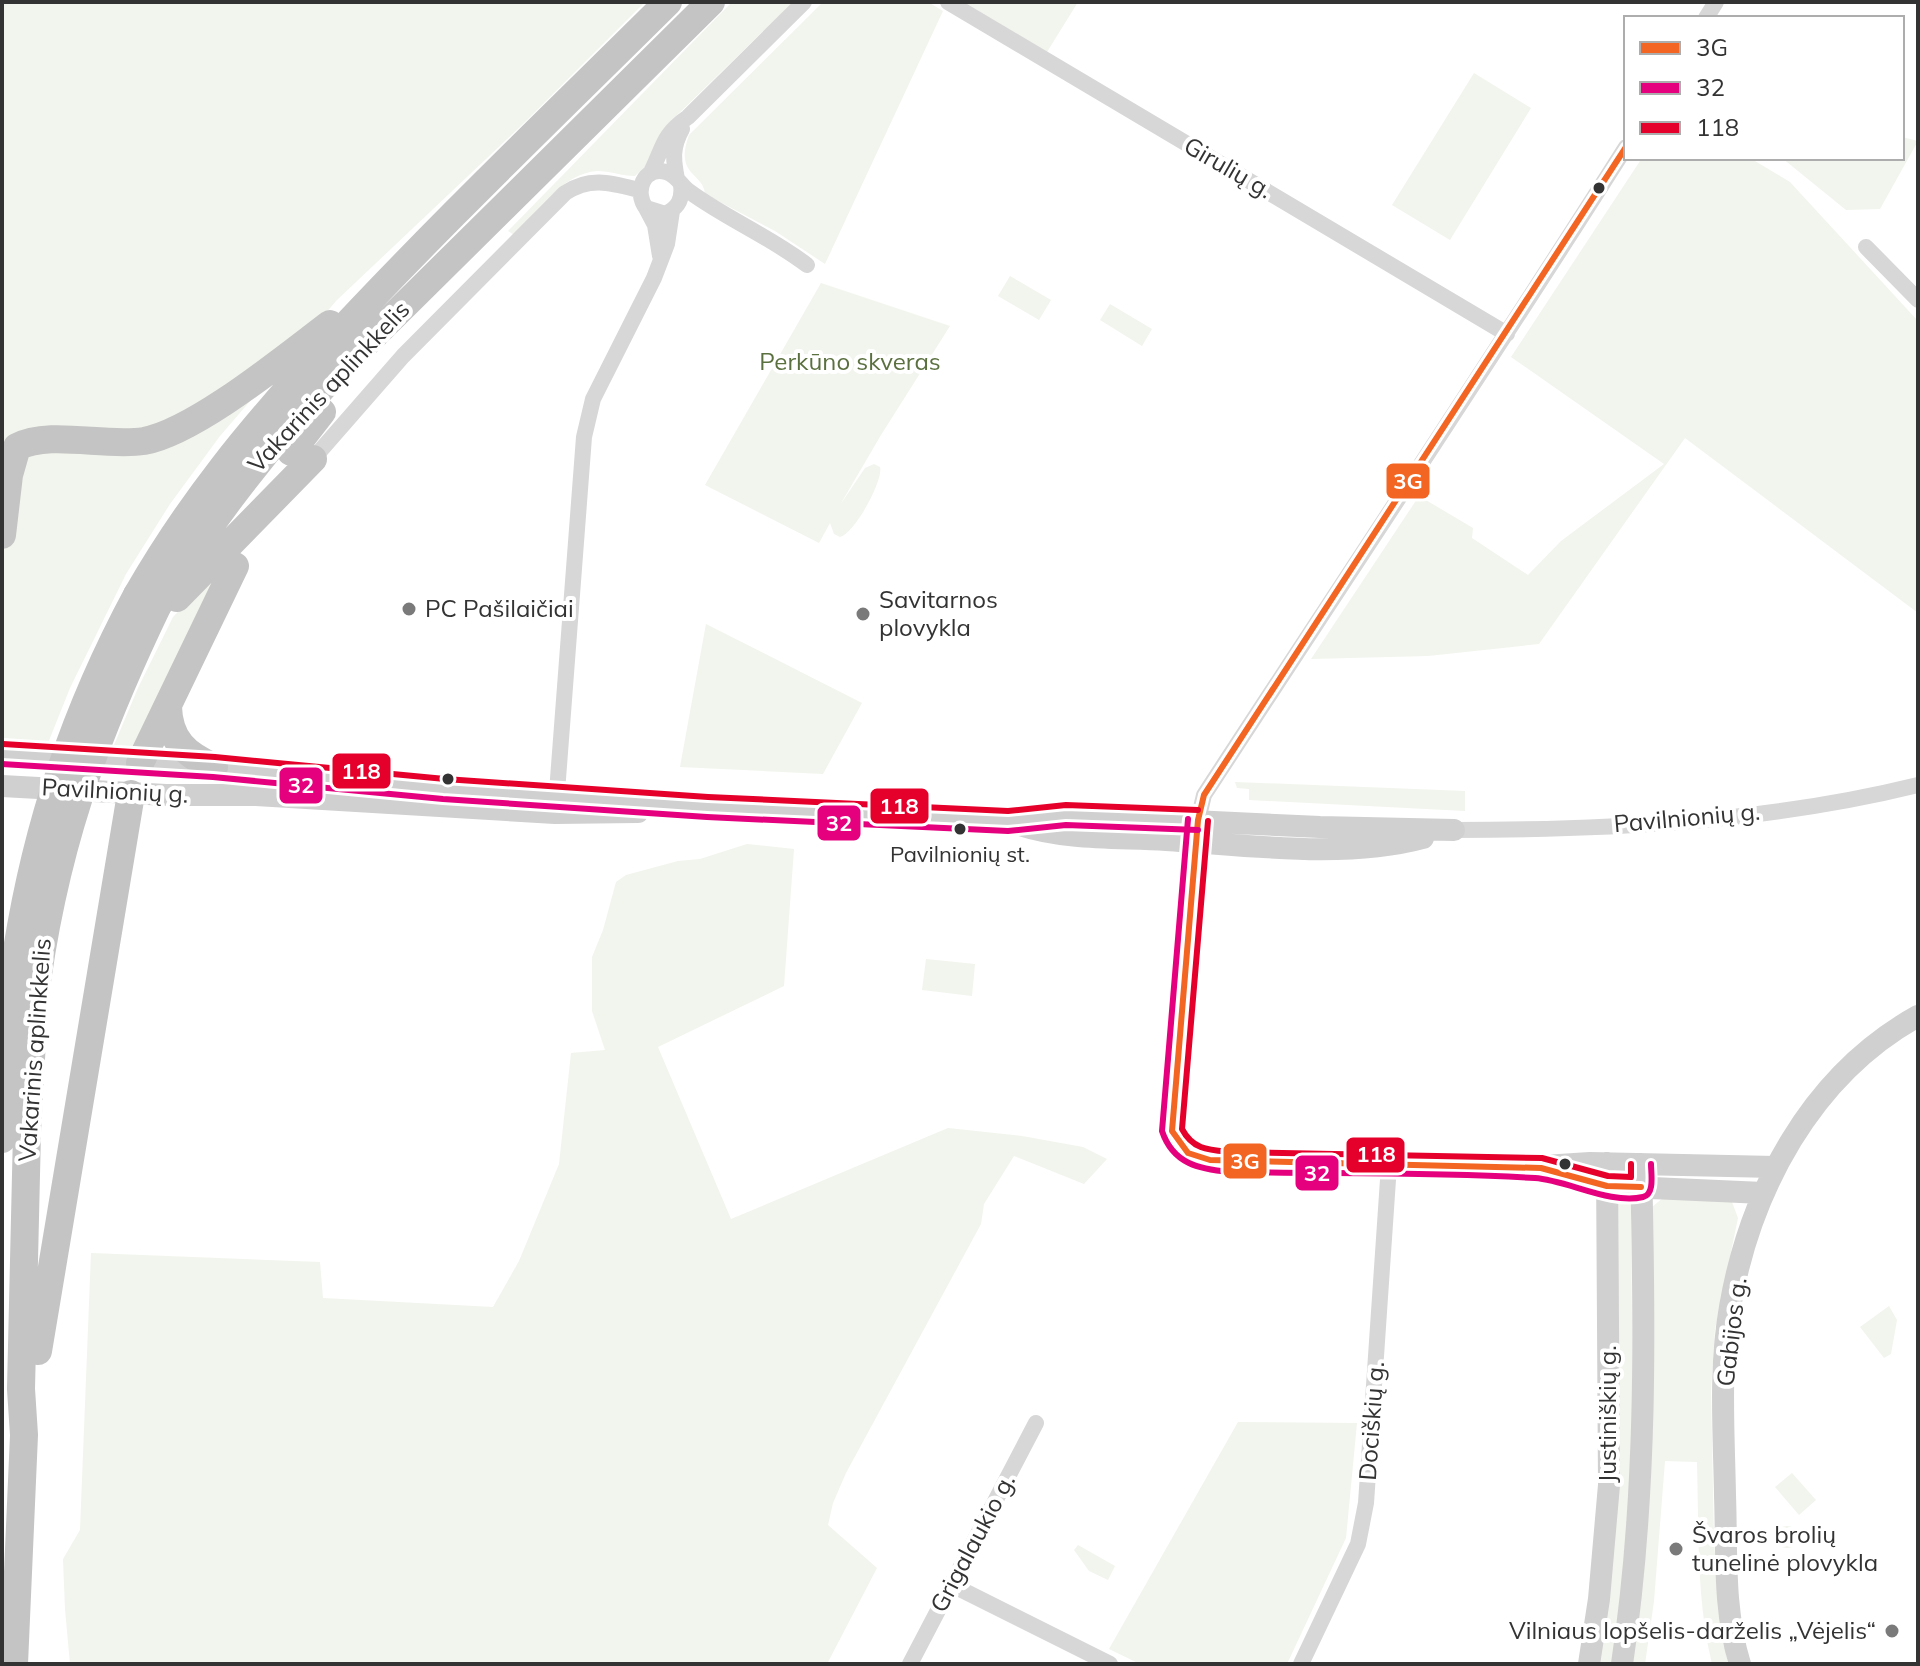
<svg xmlns="http://www.w3.org/2000/svg" width="1920" height="1666" font-family="Mulish,sans-serif">
	<style>
		.green { fill: #f2f5ed }
		.lines { fill: none; stroke-linecap: round; stroke-linejoin: round }
		.street { stroke: #d7d7d7; stroke-width: 16 }
		.secondary { stroke: #d0d0d0; stroke-width: 22 }
		.highway { stroke: #c4c4c4; stroke-width: 28 }
		.highway-bridge { stroke: #c4c4c4; stroke-width: 28 }
		.bus-1-casing { stroke: #fff; stroke-width: 12 }
		.bus-2-casing { stroke: #fff; stroke-width: 12 }
		.bus-3-casing { stroke: #fff; stroke-width: 12 }
		.bus-1 { stroke: #f26522; stroke-width: 6 }
		.bus-2 { stroke: #e5007d; stroke-width: 6 }
		.bus-3 { stroke: #e4002b; stroke-width: 6 }
		.bus-dot { fill: #333; stroke: #fff; stroke-width: 3 }
		.poi-dot { fill: #7a7a7a; stroke: #fff; stroke-width: 3 }
		.labels { text-anchor: middle; stroke-width: 8; stroke-linejoin: round; paint-order: stroke }
		.bus-label { font-size: 22px; fill: #333; stroke: #fff }
		.street-label { font-size: 24px; fill: #333; stroke: #fff }
		.park-label { font-size: 24px; fill: #5b703f; stroke: #fff }
		.poi-label { font-size: 24px; fill: #333; stroke: #fff; text-anchor: start }
		.line-badge { stroke: #fff; stroke-width: 3 }
		.badge-label { font-size: 22px; text-anchor: middle; font-weight: bold; fill: #fff }
	</style>
	<rect width="100%" height="100%" fill="#fff"/>
	<path class="green" d="M2,2H645L524,123L337,300L220,436L170,504L126,574L70,688L48,743L2,738Z
		M732,2H793L670,122L650,162L635,176C622,176 610,171 597,171C563,173 536,213 514,235L508,231Z
		M823,2H928L943,11L825,264L775,231L705,194C703,172 674,176 689,135Z
		M963,2H1078L1047,52Z
		M1474,73L1531,108L1450,240L1392,205Z
		M1902,137L1918,141L1880,209L1846,210L1782,158H1902Z
		M1642,158H1750L1790,182L1918,321V613L1685,438L1539,644L1428,656L1311,659L1419,496L1473,528L1472,538L1528,575L1561,541L1664,464L1511,357Z
		M1010,276L1051,300L1039,320L998,296Z
		M821,283L950,326L881,435L840,505L865,468L874,464L880,467C884,480 854,534 840,537L834,534L830,523L819,543L705,485Z
		M1110,304L1152,329L1142,346L1100,320Z
		M225,562L135,747L114,745L138,688L173,617Z
		M706,624L862,703L823,774L680,767Z
		M1235,782L1465,791V811L1249,800V789L1237,788Z
		M747,844L794,849L784,986L658,1047L731,1219L948,1128L1022,1136L1083,1147L1107,1159L1084,1184L1014,1156L984,1204L981,1224L846,1473L833,1503L828,1525L877,1568L827,1664H70L65,1609L63,1559L80,1530L91,1253L320,1262L323,1298L493,1307L519,1261L559,1164L571,1053L605,1050L592,1011V957L603,930L616,882L626,875L678,861L700,859Z
		M926,959L975,964L972,996L922,990Z
		M1619,1196L1628,1197L1631,1202L1633,1461L1614,1664H1597L1615,1201Z
		M1663,1198L1732,1202L1738,1218L1715,1329L1711,1390L1714,1539L1719,1613L1728,1664H1712C1696,1598 1699,1529 1697,1462L1665,1461L1654,1601L1645,1664H1630L1652,1207Z
		M1889,1306L1897,1320L1891,1354L1884,1358L1860,1327Z
		M1238,1422L1357,1423L1346,1538L1287,1664H1140L1109,1649Z
		M1792,1473L1816,1500L1799,1515L1775,1487Z
		M1776 1537a11 11 0 1 1 22 0a11 11 0 1 1-22 0Z
		M1078,1545L1115,1566L1108,1580L1089,1571L1074,1550Z"/>
	<g class="lines">
		<path class="street" d="M948,2L1507,334
			M1706,18L1716,2
			M650,174C664,147 661,136 688,117L804,2
			M677,179C673,159 672,147 682,129
			M681,185C683,199 678,208 665,214L646,208C634,192 643,166 666,172C677,175 681,186 690,192C727,219 769,236 807,265
			M646,208L655,225L660,256
			M1866,247L1918,300
			M313,459L403,356L565,193C590,176 612,183 639,190
			M556,805L584,437L593,399L654,278L667,244L672,211
			M1198,820L1204,795C1345,579 1488,365 1626,147
			M1454,830C1608,830 1768,822 1918,785
			M950,1584L1110,1664
			M910,1664L1036,1423
			M1301,1664L1358,1544L1366,1503L1389,1165"/>
		<path class="secondary" d="M2,754L214,767L444,789L707,807L1008,821L1066,815L1320,827L1454,830
			M2,786L166,795H256L555,813L638,812
			M1198,820L1172,1131C1185,1161 1200,1159 1230,1162L1511,1168L1590,1163L1775,1167
			M1020,825C1066,840 1118,837 1166,840C1247,845 1346,859 1423,838
			M1551,1170L1607,1186L1763,1193
			M1589,1664L1599,1599L1609,1485L1607,1163
			M1622,1664C1647,1498 1645,1331 1641,1164
			M1740,1664C1723,1610 1727,1551 1725,1495C1724,1434 1719,1368 1730,1307C1750,1191 1811,1075 1918,1016"/>
		<path class="highway" d="M291,452L322,412
			M2,535L9,475L17,447C50,430 104,447 144,441C195,432 286,357 330,324
			M137,595C191,501 250,430 323,350C434,230 552,117 668,2
			M177,598L313,459
			M158,605C210,519 269,444 338,371L711,2
			M168,707C169,740 186,755 214,767
			M140,763L235,566
			M2,1139L10,1001
			M38,1351L131,794
			M14,1664L24,1435L21,1389L27,1132L34,1004"/>
		<path class="highway-bridge" d="M10,1001C27,855 67,725 137,595
			M34,1004C52,854 93,740 158,605"/>
		<g class="bus-1-casing">
			<path id="bus-1" d="M1626,147L1204,795L1198,820L1172,1131L1188,1153L1210,1160L1541,1168L1607,1186L1641,1187"/>
		</g>
		<g class="bus-2-casing">
			<path id="bus-2" d="M2,764L213,777L443,799L707,817L1008,831L1066,825L1198,830
				M1188,819L1162,1131C1173,1164 1199,1169 1230,1172C1331,1174 1434,1172 1535,1178C1567,1180 1611,1205 1643,1197C1655,1194 1651,1174 1651,1164"/>
		</g>
		<g class="bus-3-casing">
			<path id="bus-3" d="M3,744L215,757L445,779L708,797L1008,811L1066,805L1198,810
				M1208,821L1182,1129C1193,1150 1209,1150 1231,1152L1542,1158L1608,1176L1631,1177V1164"/>
		</g>
		<use href="#bus-1" class="bus-1"/>
		<use href="#bus-2" class="bus-2"/>
		<use href="#bus-3" class="bus-3"/>
	</g>
	<g class="bus-dot">
		<circle cx="1599" cy="188" r="7"/>
		<circle cx="448" cy="779" r="7"/>
		<circle cx="960" cy="829" r="7"/>
		<circle cx="1565" cy="1164" r="7"/>
	</g>
	<g class="poi-dot">
		<circle cx="409" cy="609" r="8"/>
		<circle cx="863" cy="614" r="8"/>
		<circle cx="1676" cy="1549" r="8"/>
		<circle cx="1892" cy="1631" r="8"/>
	</g>
	<g class="labels">
		<g class="bus-label">
			<text x="960" y="862">Pavilnionių st.</text>
		</g>
		<g class="street-label">
			<text transform="translate(1228 168) rotate(30)" y="8">Girulių g.</text>
			<text transform="translate(329 387) rotate(-47)" y="8">Vakarinis aplinkkelis</text>
			<text transform="translate(115 791) rotate(3)" y="8">Pavilnionių g.</text>
			<text transform="translate(1687 818) rotate(-5)" y="8">Pavilnionių g.</text>
			<text transform="translate(35 1050) rotate(-86)" y="8">Vakarinis aplinkkelis</text>
			<text transform="translate(1732 1332) rotate(-83)" y="8">Gabijos g.</text>
			<text transform="translate(1608 1414) rotate(-90)" y="8">Justiniškių g.</text>
			<text transform="translate(1372 1421) rotate(-86)" y="8">Dociškių g.</text>
			<text transform="translate(973 1543) rotate(-62)" y="8">Grigalaukio g.</text>
		</g>
		<g class="park-label">
			<text x="850" y="370">Perkūno skveras</text>
		</g>
		<g class="poi-label">
			<text x="879" y="608">Savitarnos<tspan x="879" dy="28">plovykla</tspan></text>
			<text x="425" y="617">PC Pašilaičiai</text>
			<text x="1692" y="1543">Švaros brolių<tspan x="1692" dy="28">tunelinė plovykla</tspan></text>
			<text x="1876" y="1639" text-anchor="end">Vilniaus lopšelis-darželis „Vėjelis“</text>
		</g>
	</g>
	<g class="line-badge">
		<rect x="1385" y="462" width="46" height="38" rx="8" fill="#f26522"/>
		<rect x="331" y="752" width="61" height="38" rx="8" fill="#e4002b"/>
		<rect x="278" y="766" width="46" height="39" rx="8" fill="#e5007d"/>
		<rect x="869" y="787" width="61" height="38" rx="8" fill="#e4002b"/>
		<rect x="816" y="804" width="46" height="38" rx="8" fill="#e5007d"/>
		<rect x="1345" y="1136" width="61" height="38" rx="8" fill="#e4002b"/>
		<rect x="1222" y="1142" width="46" height="38" rx="8" fill="#f26522"/>
		<rect x="1294" y="1154" width="46" height="38" rx="8" fill="#e5007d"/>
	</g>
	<g class="badge-label">
		<text x="1408" y="489">3G</text>
		<text x="361" y="779">118</text>
		<text x="301" y="793">32</text>
		<text x="899" y="814">118</text>
		<text x="839" y="831">32</text>
		<text x="1376" y="1162">118</text>
		<text x="1245" y="1169">3G</text>
		<text x="1317" y="1181">32</text>
	</g>
	<rect width="1920" height="1666" fill="none" stroke="#333333" stroke-width="8"/>
	<rect x="1624" y="16" width="280" height="144" fill="#ffffff" stroke="#adadad" stroke-width="2"/>
	<rect x="1640" y="42" width="40" height="12" fill="#f26522" stroke="#adadad" stroke-width="2"/>
	<text x="1696" y="56" font-size="24" fill="#333333">3G</text>
	<rect x="1640" y="82" width="40" height="12" fill="#e5007d" stroke="#adadad" stroke-width="2"/>
	<text x="1696" y="96" font-size="24" fill="#333333">32</text>
	<rect x="1640" y="122" width="40" height="12" fill="#e4002b" stroke="#adadad" stroke-width="2"/>
	<text x="1696" y="136" font-size="24" fill="#333333">118</text>
</svg>
